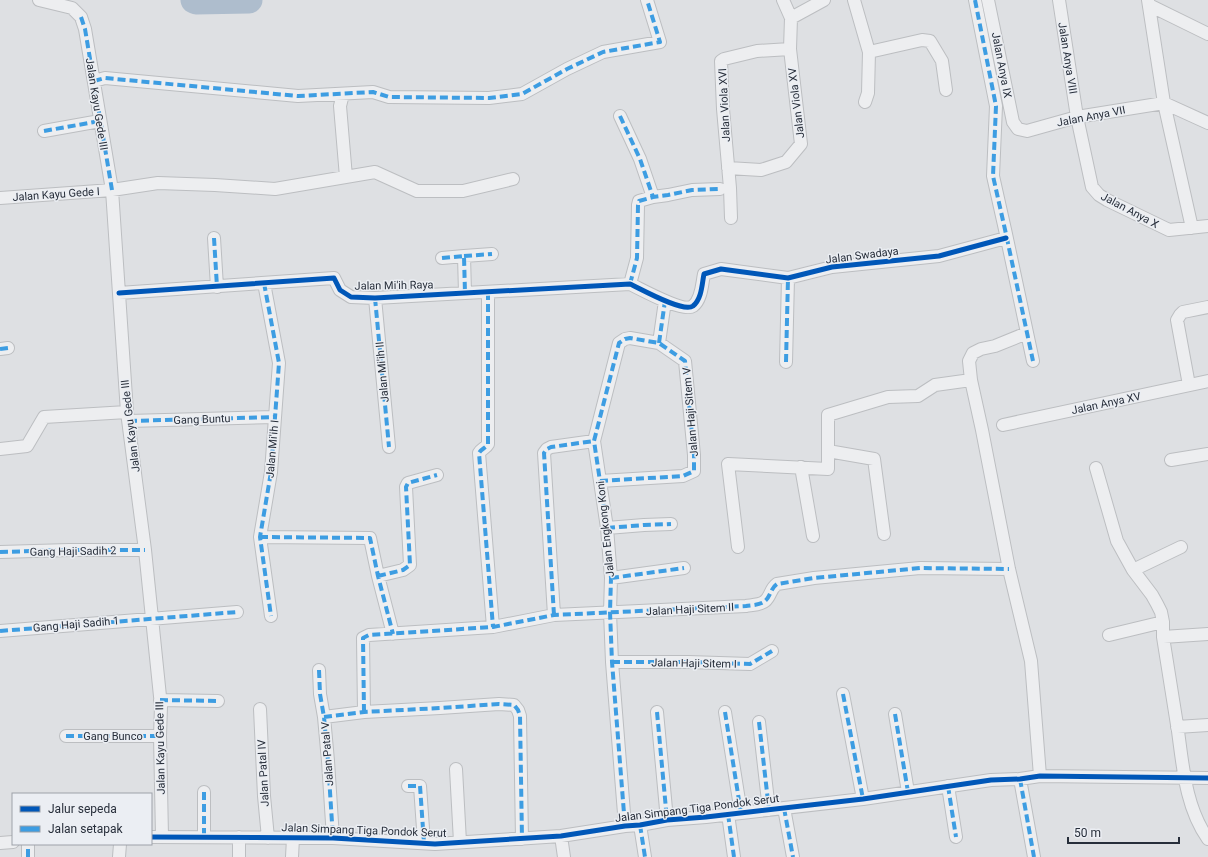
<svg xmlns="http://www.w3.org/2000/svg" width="1208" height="857" font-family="Roboto,sans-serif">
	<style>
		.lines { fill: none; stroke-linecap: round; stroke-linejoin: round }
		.river { stroke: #aebdcd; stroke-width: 27 }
		.minor-casing { stroke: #bcbec1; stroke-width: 14 }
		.minor { stroke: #edeef0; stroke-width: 12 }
		.quiet { stroke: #3d9de2; stroke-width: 4; stroke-dasharray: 8 4; stroke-linecap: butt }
		.cycleway-casing { stroke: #ebeef3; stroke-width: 8 }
		.cycleway { stroke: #0057b8; stroke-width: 5 }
		.labels { text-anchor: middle; stroke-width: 3; stroke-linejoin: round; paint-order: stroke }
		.street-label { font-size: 11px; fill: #272e3a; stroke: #ebeef3 }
	</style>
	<rect width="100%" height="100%" fill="#dee0e3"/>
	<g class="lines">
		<path class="river" d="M194,0L196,1L249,0"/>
		<g class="minor-casing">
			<path id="minor" d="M39,0L72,8L81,17L85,29L112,190L127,412L145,550L161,706L160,736L162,836
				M783,0L791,18
				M854,0L869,52L868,93L865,102
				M975,0L996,106L993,176L1006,234L1033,361
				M988,0L1013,122L1018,129L1027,131L1077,117L1164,103L1208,123
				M1059,0L1077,117L1092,187L1099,195L1107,200L1169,230L1208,226
				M1148,0L1164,103L1192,228
				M1149,5L1208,34
				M869,52L922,40L930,41L942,61L946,90
				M94,81L105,78L298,96L373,92L389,97L489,98L522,94L567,69L603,52L660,42L647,0
				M343,94L340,106L346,177
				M620,116L640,159L653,197
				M44,131L100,121
				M728,168L761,170L786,162L801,144L790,49L791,18L824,0
				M0,198L112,190L158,183L215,185L275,189L375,172L417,191H463L513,179
				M731,218L730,188L723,109L721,61L724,59L757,51L790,49
				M214,238L217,287
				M464,256L492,254
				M442,258L464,256L465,293
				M264,283L279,363L271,472L260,537L271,616
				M630,284L637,258L638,205L639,201L653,197L668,195L692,190L720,189
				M488,292V444C486,448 481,449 479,453L493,627
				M119,293L334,278L340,290L351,297L375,298L630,284C641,289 683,313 693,306C702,299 702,283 704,274L721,269L788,278L832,267L939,256L1006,238
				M375,298L389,447
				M1027,333L995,346L981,349L973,353L969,361L971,380L982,430L1009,569L1031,661L1040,776
				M659,343L665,301
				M0,349L8,348
				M786,362L788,278
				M1189,385L1177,320L1180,315L1183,312L1208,307
				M129,421L275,417
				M1003,425L1208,381
				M0,449L27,446L44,417L127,412
				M828,451L874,459L884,534
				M1171,460L1208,454
				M801,467L813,536
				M1096,468L1117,541L1133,570L1152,595L1157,604L1161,612L1163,622V637C1168,668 1173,699 1178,731C1183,768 1186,808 1208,839
				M600,481L683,476L694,471V455L685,361L659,343L630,338L625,339L619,343L594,441L607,528L611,578L610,612L612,662L625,826
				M607,528L644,525L671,524
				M260,537L370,538L378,576L393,634
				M738,547L728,464L828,469V415L888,397L918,396L935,385L971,380
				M0,552L69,550H145
				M1133,570L1181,547
				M378,576L403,570L410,565L406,487L408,483L437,475
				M611,578L684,568
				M554,615L544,453L547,449L551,447L594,441
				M0,631L237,612
				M1109,635L1163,622
				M1163,637L1208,634
				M612,662H688L750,664L772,651
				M319,670L320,694L324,717L328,761L333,838
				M843,694L863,799
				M160,700L218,701
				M260,709L264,796L268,838
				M364,712L363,638L369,635L493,627L554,615L746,606C752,605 761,605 765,601C771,596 770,589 777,584L814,578L920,568L1009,569
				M657,712L667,820
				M725,712L741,813
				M895,714L908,792
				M324,717L364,712L440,708L499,704L514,705L518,710L520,716L522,839
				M759,722L769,810
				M1177,727L1208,725
				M66,736H160
				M456,769L460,842
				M1020,779L1034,857
				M408,786H420L424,843
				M948,786L956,837
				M204,792V837
				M784,808L793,857
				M728,814L734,857
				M640,825L645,857
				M561,836L564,857
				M151,837L333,838L435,844L561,836L625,826L640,825L667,820L706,817L863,799L991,780L1020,779L1040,776L1208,778
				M0,843L13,842
				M28,857V844
				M119,857L120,844
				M239,857V837
				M292,857L293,838"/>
		</g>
		<use href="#minor" class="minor"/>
		<path class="quiet" d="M975,0L996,106L993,176L1006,234L1033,361
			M81,17L85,29L112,190
			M94,81L105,78L298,96L373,92L389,97L489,98L522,94L567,69L603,52L660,42L647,0
			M620,116L640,159L653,197
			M44,131L100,121
			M214,238L217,287
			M464,256L492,254
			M442,258L464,256L465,293
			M264,283L279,363L271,472L260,537L271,616
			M630,284L637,258L638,205L639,201L653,197L668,195L692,190L720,189
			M488,292V444C486,448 481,449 479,453L493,627
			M375,298L389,447
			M659,343L665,301
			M0,349L8,348
			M786,362L788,278
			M129,421L275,417
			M600,481L683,476L694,471V455L685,361L659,343L630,338L625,339L619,343L594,441L607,528L611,578L610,612L612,662L625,826
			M607,528L644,525L671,524
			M260,537L370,538L378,576L393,634
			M0,552L69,550H145
			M378,576L403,570L410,565L406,487L408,483L437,475
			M611,578L684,568
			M554,615L544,453L547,449L551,447L594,441
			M0,631L237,612
			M612,662H688L750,664L772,651
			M319,670L320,694L324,717L328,761L333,838
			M843,694L863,799
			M160,700L218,701
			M364,712L363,638L369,635L493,627L554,615L746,606C752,605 761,605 765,601C771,596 770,589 777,584L814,578L920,568L1009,569
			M657,712L667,820
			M725,712L741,813
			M895,714L908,792
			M324,717L364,712L440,708L499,704L514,705L518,710L520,716L522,839
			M759,722L769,810
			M66,736H160
			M1020,779L1034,857
			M408,786H420L424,843
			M948,786L956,837
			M204,792V837
			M784,808L793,857
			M728,814L734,857
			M640,825L645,857
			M28,857V844"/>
		<g class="cycleway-casing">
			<path id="cycleway" d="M119,293L334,278L340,290L351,297L375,298L630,284C641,289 683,313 693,306C702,299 702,283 704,274L721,269L788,278L832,267L939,256L1006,238
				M151,837L333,838L435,844L561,836L625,826L640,825L667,820L706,817L863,799L991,780L1020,779L1040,776L1208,778"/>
		</g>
		<use href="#cycleway" class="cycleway"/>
	</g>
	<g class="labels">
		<g class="street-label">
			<text transform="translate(1068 58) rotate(81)" y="4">Jalan Anya VIII</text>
			<text transform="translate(1002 65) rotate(79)" y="4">Jalan Anya IX</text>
			<text transform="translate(796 103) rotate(-97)" y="4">Jalan Viola XV</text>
			<text transform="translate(97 104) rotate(81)" y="4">Jalan Kayu Gede III</text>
			<text transform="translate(724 105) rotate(-93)" y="4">Jalan Viola XVI</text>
			<text transform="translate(1091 116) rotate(-11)" y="4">Jalan Anya VII</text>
			<text transform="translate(56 194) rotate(-4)" y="4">Jalan Kayu Gede I</text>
			<text transform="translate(1130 210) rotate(28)" y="4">Jalan Anya X</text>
			<text transform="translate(862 255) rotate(-7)" y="4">Jalan Swadaya</text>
			<text transform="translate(394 285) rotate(-1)" y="4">Jalan Mi'ih Raya</text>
			<text transform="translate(382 372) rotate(-95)" y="4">Jalan Mi'ih II</text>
			<text transform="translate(1106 403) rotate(-12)" y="4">Jalan Anya XV</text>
			<text transform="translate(690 412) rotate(-95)" y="4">Jalan Haji Sitem V</text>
			<text transform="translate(202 419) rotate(-2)" y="4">Gang Buntu</text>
			<text transform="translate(130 426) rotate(-97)" y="4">Jalan Kayu Gede III</text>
			<text transform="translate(272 449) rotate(-85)" y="4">Jalan Mi'ih I</text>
			<text transform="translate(605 529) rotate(-96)" y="4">Jalan Engkong Koni</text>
			<text transform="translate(73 551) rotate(-1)" y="4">Gang Haji Sadih 2</text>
			<text transform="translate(690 609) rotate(-3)" y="4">Jalan Haji Sitem II</text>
			<text transform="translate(76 624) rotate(-5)" y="4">Gang Haji Sadih 1</text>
			<text transform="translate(694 663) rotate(1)" y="4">Jalan Haji Sitem I</text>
			<text x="113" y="740">Gang Bunco</text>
			<text transform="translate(160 748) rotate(-91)" y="4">Jalan Kayu Gede III</text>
			<text transform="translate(327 754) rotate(-94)" y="4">Jalan Patal V</text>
			<text transform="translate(263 773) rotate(-93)" y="4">Jalan Patal IV</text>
			<text transform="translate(697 808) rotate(-7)" y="4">Jalan Simpang Tiga Pondok Serut</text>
			<text transform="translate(364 830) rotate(2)" y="4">Jalan Simpang Tiga Pondok Serut</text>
		</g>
	</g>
	<rect x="12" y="793" width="140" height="52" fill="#ebeef3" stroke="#9da1a9"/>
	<rect x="20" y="806" width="20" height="6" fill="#0057b8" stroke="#9da1a9"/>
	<text x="48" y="813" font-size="12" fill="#272e3a">Jalur sepeda</text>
	<rect x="20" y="826" width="20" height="6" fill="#3d9de2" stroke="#9da1a9"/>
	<text x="48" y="833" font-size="12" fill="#272e3a">Jalan setapak</text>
	<path d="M1068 837v6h111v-6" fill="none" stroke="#272e3a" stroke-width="2"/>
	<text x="1074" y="837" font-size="12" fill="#272e3a" stroke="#ebeef3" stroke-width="3" paint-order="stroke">50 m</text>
</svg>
